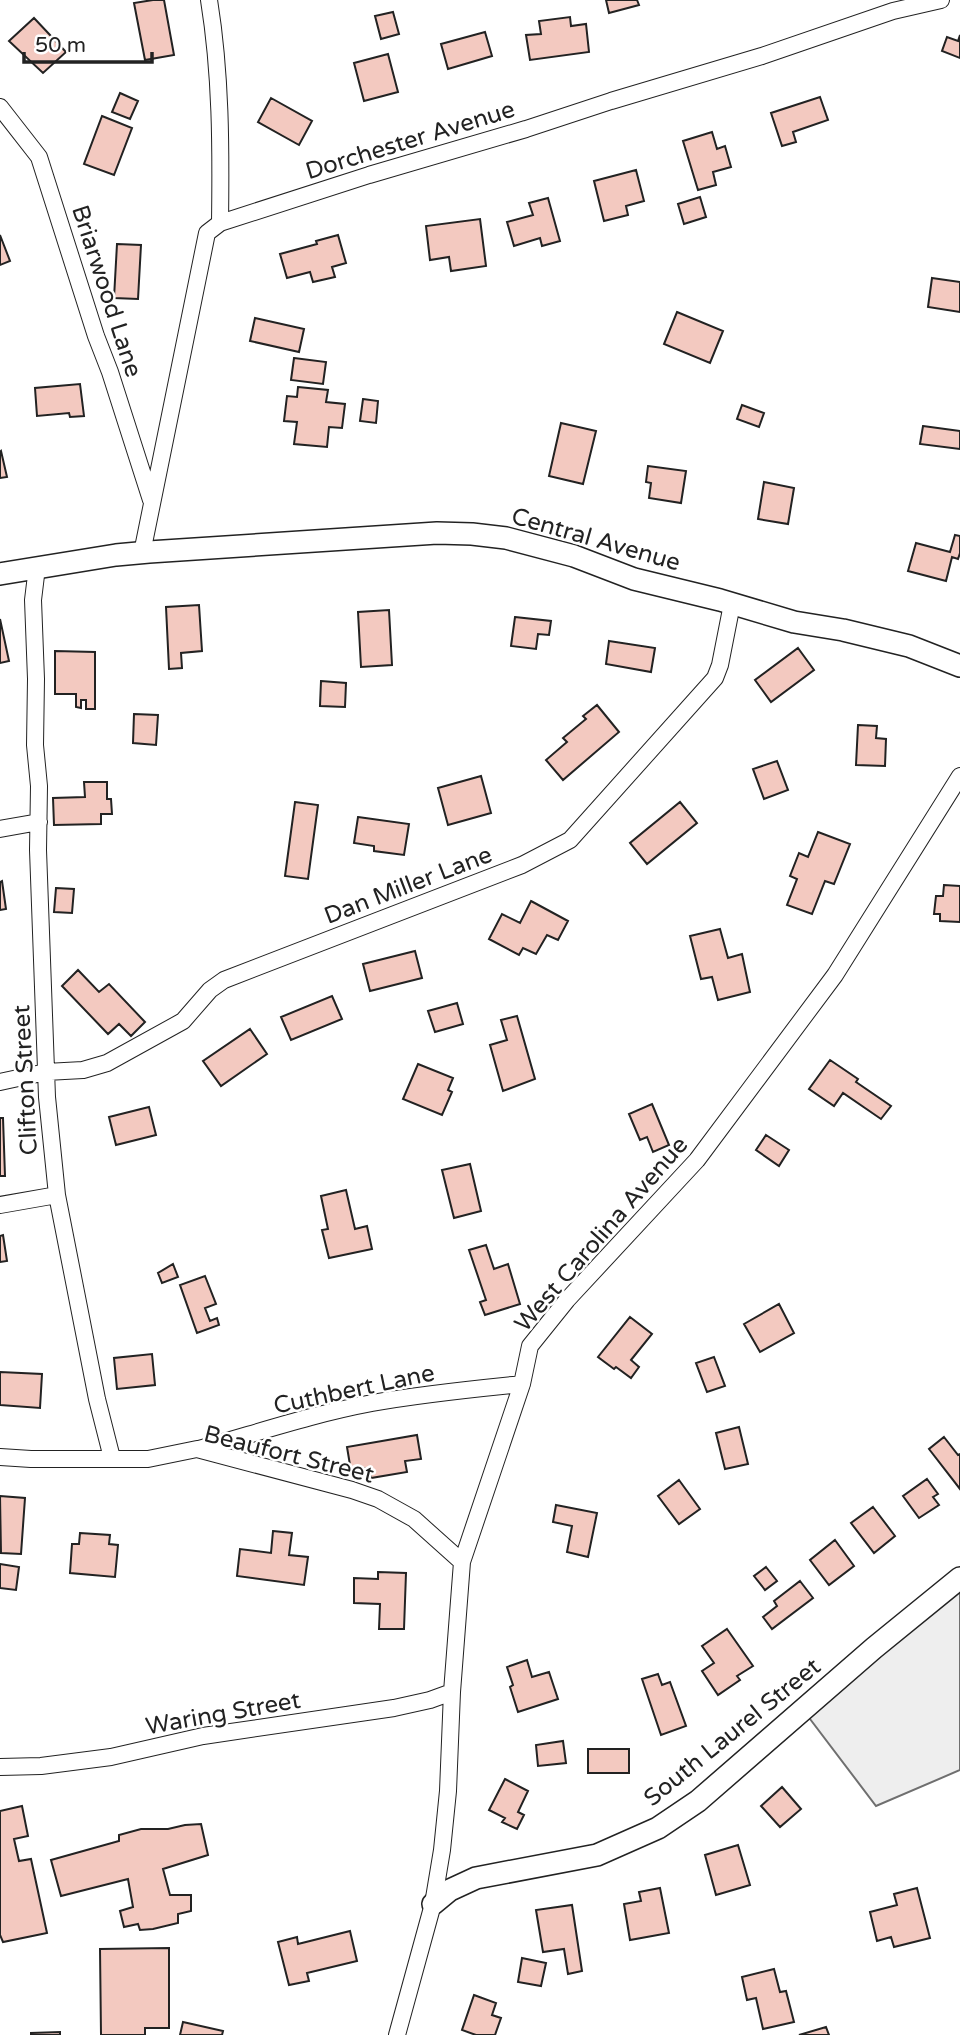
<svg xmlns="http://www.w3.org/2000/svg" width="960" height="2035" font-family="'Varela Round',sans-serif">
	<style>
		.green { fill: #eee; stroke: #6f6f6f; stroke-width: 2 }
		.building { fill: #f3c9c0; stroke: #222; stroke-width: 2 }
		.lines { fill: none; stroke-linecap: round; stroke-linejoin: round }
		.street-casing { stroke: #222; stroke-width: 18 }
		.secondary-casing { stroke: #222; stroke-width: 24 }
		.street { stroke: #fff; stroke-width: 16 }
		.secondary { stroke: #fff; stroke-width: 21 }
		.labels { text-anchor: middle; stroke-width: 5; stroke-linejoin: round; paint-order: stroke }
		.street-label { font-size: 24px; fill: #222; stroke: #fff }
	</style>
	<rect width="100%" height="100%" fill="#fff"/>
	<path class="green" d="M960,1590V1770L876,1806L807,1715Z"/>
	<path class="building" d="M153,0H164L174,55L145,60L134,3Z
		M606,0H637L639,5L609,13Z
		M393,12L399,34L381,39L375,16Z
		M570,17L571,26L586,24L589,52L530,60L526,35L541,34L539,21Z
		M34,18L66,52L43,73L9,41Z
		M485,32L492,56L448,69L441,44Z
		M960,35V58L942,51L947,37L958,41Z
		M388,54L398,92L364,101L354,63Z
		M120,93L138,101L130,119L112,112Z
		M820,97L828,120L793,132L796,142L782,146L771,113Z
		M271,98L312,121L299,145L258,122Z
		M102,116L132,128L114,175L84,164Z
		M712,132L717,149L725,146L731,167L713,172L716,185L698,190L683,141Z
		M636,170L644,201L626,206L628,215L604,221L594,181Z
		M700,197L706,217L684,224L678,204Z
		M548,198L560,241L542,246L540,238L514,246L507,222L533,215L529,203Z
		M480,219L486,266L451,271L449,257L430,260L426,226Z
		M0,235L10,261L0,265Z
		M338,235L346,263L332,267L335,277L313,282L310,272L287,278L280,254L317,244L316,241Z
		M117,244L141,245L138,299L114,298Z
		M932,278L960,282V312L928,307Z
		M677,312L723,331L710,363L664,344Z
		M255,318L304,329L299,352L250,341Z
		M294,358L326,362L323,384L291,380Z
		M80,384L84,416L70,417L69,413L37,416L35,388Z
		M298,387L328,390L326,402L345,404L342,428L329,427L327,447L294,444L297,422L284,421L287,396L297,397Z
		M363,399L378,401L376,423L360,421Z
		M742,405L764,413L759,427L737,419Z
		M561,423L596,431L583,484L549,476Z
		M923,426L960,431V449L920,444Z
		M1,451L7,477L0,478V452Z
		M648,466L686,471L681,503L649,498L651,483L646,482Z
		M764,482L794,488L788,524L758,519Z
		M955,535L960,536V553L958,559L952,557L946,581L908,571L916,543L950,552Z
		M199,605L202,651L181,653L182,668L169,669L166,607Z
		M389,610L392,665L361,667L358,612Z
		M515,617L551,621L549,635L538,634L536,649L511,646Z
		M0,619L9,661L0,663Z
		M609,641L655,648L651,672L606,664Z
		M798,648L814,670L771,702L755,680Z
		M55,651L95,652V709H86V700H81V708L76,707V694H55Z
		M321,681L346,683L345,707L320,706Z
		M597,705L619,732L563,780L546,760L567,742L563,738L586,719L583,716Z
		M134,714L158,715L156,745L133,743Z
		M858,725L877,726L876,738L886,739L885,766L856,765Z
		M777,761L788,790L764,799L753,769Z
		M481,776L491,813L448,825L438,788Z
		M84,782H107V799H111L112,814H101V824L54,825L53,798L85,797Z
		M295,802L318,805L308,879L285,876Z
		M680,802L697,823L647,864L630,843Z
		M358,817L409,824L404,855L374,851V846L354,843Z
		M818,832L850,844L834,884L825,881L812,914L787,905L797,879L790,876L799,853L808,857Z
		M2,881L6,909L0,910V882Z
		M944,885L960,886V922L940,921V914H934L936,896H943Z
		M56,888L74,889L72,913L54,912Z
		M531,901L568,921L558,940L547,935L536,954L523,948L519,955L489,939L502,914L520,923Z
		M720,929L728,958L742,954L750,992L718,1000L712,977L701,979L690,936Z
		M415,951L422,978L370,991L363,964Z
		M78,970L99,992L109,984L145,1022L131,1036L119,1024L108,1034L62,986Z
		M332,996L342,1019L291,1040L281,1017Z
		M457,1003L463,1024L435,1032L428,1011Z
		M517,1016L535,1079L503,1091L490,1045L507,1040L501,1020Z
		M250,1029L267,1054L221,1086L203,1061Z
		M830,1060L858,1079L856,1082L891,1106L881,1119L843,1093L834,1106L809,1089Z
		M418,1064L453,1078L448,1090L452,1092L442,1115L403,1099Z
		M652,1104L669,1145L653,1152L647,1137L640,1140L629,1114Z
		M149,1107L156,1135L116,1145L109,1117Z
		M0,1118H3L5,1176H0Z
		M766,1135L789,1150L779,1166L756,1150Z
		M470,1164L481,1211L454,1218L442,1170Z
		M346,1190L355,1229L367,1226L372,1249L329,1258L322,1230L328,1229L321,1196Z
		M3,1235L7,1261L0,1262V1236Z
		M486,1245L494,1269L508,1264L520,1304L485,1315L480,1302L486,1300L469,1250Z
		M173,1264L178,1277L162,1283L158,1273Z
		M205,1276L216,1304L205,1308L210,1321L217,1318L219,1325L197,1333L180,1285Z
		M779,1304L794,1333L760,1352L744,1324Z
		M630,1317L652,1334L631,1360L639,1367L631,1378L616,1367L614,1369L598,1357Z
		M152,1354L155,1385L117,1389L114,1358Z
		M714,1357L725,1386L707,1392L696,1363Z
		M0,1372L42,1374L40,1408L0,1405Z
		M739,1427L748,1464L725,1469L716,1433Z
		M417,1435L421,1459L405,1461L407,1472L371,1478L369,1468L351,1471L347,1447Z
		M944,1437L958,1455L960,1454V1489L929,1449Z
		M927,1479L938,1494L933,1497L939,1505L919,1518L903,1496Z
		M679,1480L700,1509L679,1524L658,1496Z
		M0,1496L25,1498L21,1554L1,1553Z
		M556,1505L597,1513L588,1557L567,1552L572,1526L553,1522Z
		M873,1507L895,1536L874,1553L851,1523Z
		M273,1531L292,1533L289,1555L308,1557L304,1585L237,1576L240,1549L271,1553Z
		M80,1533L110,1535L109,1544L118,1545L115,1577L70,1573L72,1544H79Z
		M835,1540L854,1566L829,1585L810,1560Z
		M0,1564L19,1567L16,1590L0,1588Z
		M766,1567L777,1581L765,1590L754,1576Z
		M378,1572L406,1573L404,1629H379L380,1604L354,1603V1578L378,1579Z
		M800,1581L813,1598L772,1629L763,1617L777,1606L774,1601Z
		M727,1629L753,1666L737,1676L740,1680L718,1695L702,1671L714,1663L702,1646Z
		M527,1660L532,1677L549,1672L558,1699L518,1712L510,1687L513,1685L507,1667Z
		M658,1674L662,1685L670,1682L686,1726L661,1735L642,1679Z
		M563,1741L566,1763L538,1766L536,1745Z
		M588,1749H629V1773H588Z
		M505,1779L528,1791L518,1812L524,1815L517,1829L502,1822L505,1818L489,1810Z
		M782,1787L801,1809L780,1827L761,1806Z
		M22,1806L28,1836L14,1839L19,1861L31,1859L47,1933L3,1942L0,1935V1811Z
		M201,1824L208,1855L163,1869L170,1895H191V1911L178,1914V1923L153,1929L140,1930L138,1924L124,1927L120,1911L133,1907L128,1879L61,1896L51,1860L119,1841V1835L141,1829H168L185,1825Z
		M738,1845L750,1885L716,1895L705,1855Z
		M660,1888L669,1933L630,1940L624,1904L641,1901L639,1892Z
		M917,1888L930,1938L894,1947L891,1937L877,1941L870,1912L897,1905L894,1894Z
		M572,1905L582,1971L568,1974L564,1949L543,1952L536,1910Z
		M350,1931L357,1961L307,1973L309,1981L289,1985L278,1942L297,1937L298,1944Z
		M169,1948V2028H145V2035H101L100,1949Z
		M522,1958L546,1963L541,1986L518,1982Z
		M774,1969L780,1992L786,1991L794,2022L763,2029L756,1998L747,2000L742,1977Z
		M474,1995L496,2003L492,2015L501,2018L495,2035H476L462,2030Z
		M183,2022L223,2031L222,2035H180Z
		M826,2027L829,2035H799Z
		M60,2032V2035H31V2033Z"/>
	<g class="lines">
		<g class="street-casing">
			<path id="street" d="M209,0C221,74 221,148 220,223
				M0,107L39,157L96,336L110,372L151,500
				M142,553L207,233L220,223L369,175L526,129L611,101L762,56L893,11L941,0
				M37,567L33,600L36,679L35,745L39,786L38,850L47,1097L57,1195L97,1399L112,1458
				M0,829L39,822
				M0,1082L46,1072L83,1070L107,1063L183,1021L210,990L224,980L522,865L570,840L715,678L720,665L732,604
				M0,1205L57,1195
				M199,1449C257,1433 313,1414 372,1403C421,1394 472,1389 522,1384
				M0,1457L31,1459H148L197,1449L352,1490L378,1499L414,1519L462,1562
				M0,1767L41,1766L111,1757L203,1736L394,1708L430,1700L452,1692
				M397,2035L433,1904L442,1850L448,1791L452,1692L462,1562L522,1384L530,1346L567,1300L697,1160L835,975L960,776"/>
		</g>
		<g class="secondary-casing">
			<path id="secondary" d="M0,574L116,555L149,552L437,533L472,534L506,538L574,556L634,579L720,600L794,622L843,630L909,646L960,666
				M433,1904L450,1890L476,1878L597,1855L658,1828L698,1801L874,1648L960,1578"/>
		</g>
		<use href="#street" class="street"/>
		<use href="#secondary" class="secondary"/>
	</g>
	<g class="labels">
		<g class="street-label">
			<text transform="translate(410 140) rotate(-17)" y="8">Dorchester Avenue</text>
			<text transform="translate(107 291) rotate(72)" y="8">Briarwood Lane</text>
			<text transform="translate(596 539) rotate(16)" y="8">Central Avenue</text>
			<text transform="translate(408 885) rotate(-21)" y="8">Dan Miller Lane</text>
			<text transform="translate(25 1080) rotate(-93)" y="8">Clifton Street</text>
			<text transform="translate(601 1234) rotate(-49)" y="8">West Carolina Avenue</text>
			<text transform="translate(354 1389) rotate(-12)" y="8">Cuthbert Lane</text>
			<text transform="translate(289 1454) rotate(14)" y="8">Beaufort Street</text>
			<text transform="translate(223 1713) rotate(-10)" y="8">Waring Street</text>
			<text transform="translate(732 1732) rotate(-39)" y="8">South Laurel Street</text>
		</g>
	</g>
	<path d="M24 52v10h128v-10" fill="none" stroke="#222222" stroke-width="3.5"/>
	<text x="35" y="52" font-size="21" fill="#222222" stroke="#ffffff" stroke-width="5" paint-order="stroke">50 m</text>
</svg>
